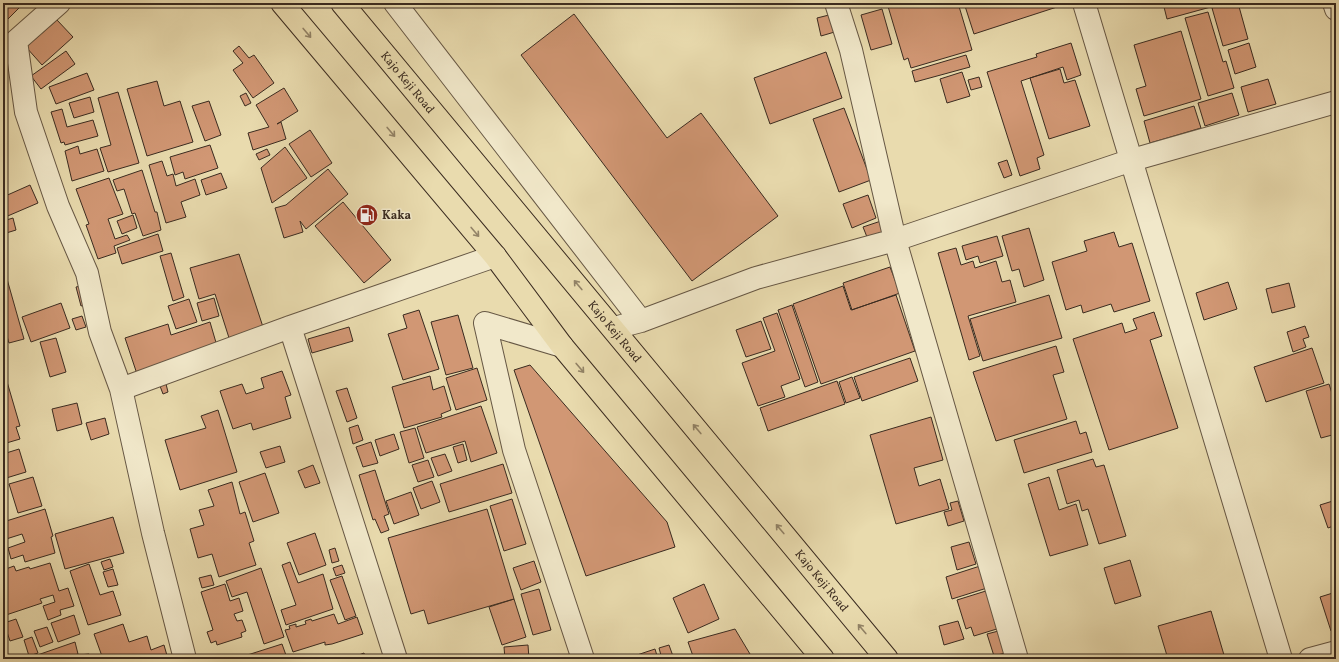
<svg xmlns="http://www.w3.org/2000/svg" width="1339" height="662" font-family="Vollkorn,serif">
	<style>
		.building { fill: #d19774; stroke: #3a2b20 }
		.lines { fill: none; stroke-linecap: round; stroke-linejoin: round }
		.minor-casing { stroke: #665744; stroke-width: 24 }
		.major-casing { stroke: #3a2b20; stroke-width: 24 }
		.minor { stroke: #f1e8ca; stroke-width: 22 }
		.major { stroke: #e9dbae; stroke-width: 22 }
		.oneway { stroke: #928367 }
		.labels { text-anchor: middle; stroke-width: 3; stroke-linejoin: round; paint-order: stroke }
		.street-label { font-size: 12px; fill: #3a2b20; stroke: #f1e8ca }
		.poi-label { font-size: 12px; font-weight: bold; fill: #3a2b20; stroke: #f1e8ca; text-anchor: start }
	</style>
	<rect width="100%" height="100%" fill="#e9dbae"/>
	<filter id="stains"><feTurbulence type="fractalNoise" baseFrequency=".005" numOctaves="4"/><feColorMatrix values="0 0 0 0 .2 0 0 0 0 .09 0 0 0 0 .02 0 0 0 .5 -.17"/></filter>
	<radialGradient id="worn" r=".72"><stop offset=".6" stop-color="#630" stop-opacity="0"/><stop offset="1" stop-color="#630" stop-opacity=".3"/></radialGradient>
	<path class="building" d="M3,3H14L19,8L6,21L3,18Z
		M887,3H958L972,50L911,68L908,58L904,60Z
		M964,3H1059L1060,6L974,34Z
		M1163,3H1217L1218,5L1167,19Z
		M1229,3H1238L1248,39L1223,46L1212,8Z
		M882,9L892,44L871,50L861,15Z
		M1208,12L1223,62L1226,61L1234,88L1208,96L1185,18Z
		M574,14L667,138L701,113L778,216L692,281L521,55Z
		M833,14L838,31L821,36L817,18Z
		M57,20L73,37L42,65L26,47Z
		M1181,31L1201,99L1144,116L1136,89L1146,86L1134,45Z
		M1071,43L1081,75L1067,80L1063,67L1021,81L1044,155L1037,158L1040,169L1020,176L987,72L1037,57L1036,54Z
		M1249,43L1256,67L1235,74L1228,50Z
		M239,46L249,58L254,55L274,83L253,98L233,70L243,63L233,51Z
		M66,51L75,64L41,89L31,76Z
		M826,52L842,98L770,124L754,78Z
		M966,55L970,67L915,82L912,71Z
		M1060,69L1064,83L1075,80L1090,126L1049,139L1030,78Z
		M962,72L970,96L947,103L940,79Z
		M87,73L94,90L56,104L49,87Z
		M979,77L982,87L971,90L968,80Z
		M1268,79L1276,104L1248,112L1241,87Z
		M157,81L164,106L180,101L193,142L147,156L127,89Z
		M284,88L298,111L277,124L281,122L286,139L253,150L248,133L269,127L256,105Z
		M118,92L139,163L108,172L100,148L111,145L98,98Z
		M246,93L251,103L245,106L240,96Z
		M1232,93L1239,115L1205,126L1198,103Z
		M90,97L94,112L74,118L69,103Z
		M209,101L221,135L205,141L192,106Z
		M1194,106L1201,128L1150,143L1144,121Z
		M844,108L871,180L839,192L813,119Z
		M62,109L67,127L93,120L98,136L65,145L64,142L61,143L51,112Z
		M310,130L332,163L311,177L289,144Z
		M210,145L218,168L185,179L183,172L175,175L170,157Z
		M78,146L80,154L97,149L104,171L72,181L65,151Z
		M285,147L307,178L272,203L261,168Z
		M267,149L270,155L259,160L256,154Z
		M1007,160L1012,175L1004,178L998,163Z
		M162,161L167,176L173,174L176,186L195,179L200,195L181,202L186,217L166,223L149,165Z
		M328,169L348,194L306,229L300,221L303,232L284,238L275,208L286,205Z
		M142,170L155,212H157L161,230L143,236L135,213L132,214L124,189L117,191L113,180Z
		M221,173L227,188L206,195L201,180Z
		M109,178L123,214L108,219L115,239L127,235L130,240L114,246L116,253L98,259L86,225L89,224L76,189Z
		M30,185L38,203L3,218V197Z
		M868,195L876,218L852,228L843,204Z
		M343,202L391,260L364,283L315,226Z
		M133,215L137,228L122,234L117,221Z
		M13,218L16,230L3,234V221Z
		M884,220L888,230L867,237L863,227Z
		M1029,228L1044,280L1024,287L1019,269L1012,271L1002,236Z
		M1114,232L1119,247L1132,243L1150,301L1114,312L1111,304L1083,313L1081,305L1066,310L1052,262L1087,251L1084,241Z
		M158,234L163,251L122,264L117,248Z
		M997,236L1003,256L980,263L978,256L966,260L962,246Z
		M956,248L961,265L973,261L975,268L996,261L1002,282L1010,280L1016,302L968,316L980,356L969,360L938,253Z
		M171,253L184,297L173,301L160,256Z
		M239,254L264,330L230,341L215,294L199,299L190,268Z
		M890,267L900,293L852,310L843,283Z
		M7,279L24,339L9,343L3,323V280Z
		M1228,282L1237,309L1204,320L1196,293Z
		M1289,283L1295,307L1272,313L1266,289Z
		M86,285L91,303L81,306L76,287Z
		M843,286L851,310L896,295L915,351L821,384L793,304Z
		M1049,295L1062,338L983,361L970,319Z
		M214,298L219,316L202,321L197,303Z
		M189,299L197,322L176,329L168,306Z
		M61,303L70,328L31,342L22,317Z
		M792,305L818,382L805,387L778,310Z
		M419,310L439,369L403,380L388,334L407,328L403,315Z
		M1154,312L1162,336L1150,340L1178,428L1109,450L1073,339L1122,323L1125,333L1137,329L1133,319Z
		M777,313L800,379L781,386L785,397L758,406L742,363L775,351L763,318Z
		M458,315L473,368L446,375L431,322Z
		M82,316L86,327L76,330L72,319Z
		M761,321L771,349L746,357L736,330Z
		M210,322L217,346L137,374L125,338L168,324L171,335Z
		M1305,326L1309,337L1303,339L1306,347L1293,352L1287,332Z
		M349,327L353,341L312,353L308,339Z
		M56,338L66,372L50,377L40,342Z
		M1056,346L1064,372L1053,375L1067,419L996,441L973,372Z
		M1312,348L1324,383L1266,402L1254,367Z
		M910,358L918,381L862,401L854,377Z
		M530,365L667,522L675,547L586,576L514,370Z
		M3,368L20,426L16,427L20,439L3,444Z
		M477,368L487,400L456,410L446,378Z
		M282,371L291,395L285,397L291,418L253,430L251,423L233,429L220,391L242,384L246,394L264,388L261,378Z
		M430,376L433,390L444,386L451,410L441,414L442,417L404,428L392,387Z
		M852,377L860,398L846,403L839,382Z
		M837,381L845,404L768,431L760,408Z
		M166,384L168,392L163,394L160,386Z
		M1329,384L1336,406V434L1321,438L1306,391Z
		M347,388L357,418L347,422L336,391Z
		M77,403L82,424L57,431L52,409Z
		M481,406L497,453L471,462L465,441L426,453L417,427Z
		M218,410L237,472L180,490L165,440L206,428L201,416Z
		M931,417L943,460L914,468L919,486L940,479L949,509L896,524L870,435Z
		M105,418L109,434L91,440L86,423Z
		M1076,421L1080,434L1086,432L1092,452L1024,473L1014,440Z
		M358,425L363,440L353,444L349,428Z
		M415,428L424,458L409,463L400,432Z
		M394,434L399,449L380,456L375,440Z
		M371,442L378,463L363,467L356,447Z
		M463,444L467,460L458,463L453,447Z
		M280,446L285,462L266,468L260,452Z
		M19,449L26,472L3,479V454Z
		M445,454L452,471L438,476L431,458Z
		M1093,459L1096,467L1104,465L1126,536L1099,544L1088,509L1082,511L1079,500L1067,504L1057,470Z
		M428,460L434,477L418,482L412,465Z
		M503,464L512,493L449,512L440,484Z
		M313,465L320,483L305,488L298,471Z
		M375,470L389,514L384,516L389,530L381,533L375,519L373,520L359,475Z
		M265,473L279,513L253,522L239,482Z
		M33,477L42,506L18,513L9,484Z
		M1049,477L1059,510L1076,504L1088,545L1050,556L1028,484Z
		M432,481L440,502L421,509L413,488Z
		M232,482L240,514L245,512L254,541L249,543L256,565L219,577L212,554L198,558L190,529L204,525L199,510L214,506L208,490Z
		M411,492L419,515L394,524L386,501Z
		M512,499L526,544L504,551L490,506Z
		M1336,500V525L1328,528L1320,505Z
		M958,501L964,521L948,526L944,512L952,510L950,503Z
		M45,509L53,536L51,537L55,553L25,562L23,555L11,559L8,548L25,542L22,534L3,540V522Z
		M487,509L514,599L428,624L424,610L411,614L388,538Z
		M113,517L124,553L65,569L55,534Z
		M315,533L326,565L299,575L287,543Z
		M969,542L976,564L957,570L951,547Z
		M335,548L339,561L332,563L329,550Z
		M110,559L113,567L104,570L101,562Z
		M1130,560L1141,596L1115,604L1104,568Z
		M534,561L541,582L521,590L513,568Z
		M290,562L298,583L323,574L333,609L286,625L281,610L296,605L282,565Z
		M50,563L59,591L68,588L74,606L60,610L61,615L48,620L43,606L55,602L53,595L40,599L42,603L3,616V570L14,566L16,571L29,567L30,569Z
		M89,564L100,595L113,591L121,615L88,625L70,571Z
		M342,565L345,573L336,576L333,568Z
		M980,566L987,588L952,599L946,577Z
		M261,568L284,637L264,644L247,592L232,597L226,581Z
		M113,569L118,585L108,587L103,572Z
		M211,575L214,585L202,588L199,578Z
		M342,576L356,616L345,620L330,580Z
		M225,584L230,601L239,598L243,611L234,614L237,621L242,620L246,631L241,633L242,637L217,645L216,641L211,643L207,632L213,630L201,592Z
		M704,584L719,619L688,633L673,598Z
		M539,589L551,630L533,635L521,594Z
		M989,590L1000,628L974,636L971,627L966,629L957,600Z
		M1336,592V630L1331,631L1320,597Z
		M514,599L526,637L502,645L489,607Z
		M1211,611L1224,655L1210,659H1168L1158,626Z
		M334,614L338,624L357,617L363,634L332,644L325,645V642L293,652L285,630L290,629L289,626L296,624V627L306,624L305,621L311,619L312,621Z
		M74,615L80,634L58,642L51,623Z
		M16,619L23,637L10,641L4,623Z
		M958,621L964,639L944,645L939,626Z
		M123,624L129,642L147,636L151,650L164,645L168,659H103L94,634Z
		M47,627L53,642L40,647L34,631Z
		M735,629L753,659H694L688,642Z
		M1006,629L1012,651L994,656L987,634Z
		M32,637L38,653L29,656L24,640Z
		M75,642L78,654L61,659H26Z
		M282,644L287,658L238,659V658Z
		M528,645L529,659H505L504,647Z
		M669,645L674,659H662L659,648Z
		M655,649L658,659H625Z
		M364,653L366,659H351V658Z
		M89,654L90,659H68L79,655Z"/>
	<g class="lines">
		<g class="minor-casing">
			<path id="minor" d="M59,3L16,41L26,112L58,206L87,273L100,332L121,389
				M395,3L641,321
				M836,3L851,50L895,240L1017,659
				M1084,3L1281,659
				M1334,3L1336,9
				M290,327L396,659
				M614,328L641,321L756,278L895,240L1132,160L1336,102
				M562,346L485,323L514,450L583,659
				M185,659L153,533L121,389L290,327L495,256
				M1310,659L1336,652"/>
		</g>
		<g class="major-casing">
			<g id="major">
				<path d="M282,3L495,256L562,346L823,659"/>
				<path id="s1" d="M342,3L887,659"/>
			</g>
		</g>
		<use href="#minor" class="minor"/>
		<use href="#major" class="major"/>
	</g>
	<defs><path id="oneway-shaft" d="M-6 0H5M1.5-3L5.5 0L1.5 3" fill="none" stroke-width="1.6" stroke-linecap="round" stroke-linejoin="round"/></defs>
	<g class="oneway">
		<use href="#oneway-shaft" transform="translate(307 33) rotate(50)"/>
		<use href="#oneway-shaft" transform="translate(391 132) rotate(50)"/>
		<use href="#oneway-shaft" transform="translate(475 232) rotate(50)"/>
		<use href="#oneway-shaft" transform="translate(578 285) rotate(-130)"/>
		<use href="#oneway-shaft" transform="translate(580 368) rotate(50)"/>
		<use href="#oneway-shaft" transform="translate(697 429) rotate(-130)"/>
		<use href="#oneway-shaft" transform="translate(780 529) rotate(-130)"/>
		<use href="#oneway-shaft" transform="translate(862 629) rotate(-130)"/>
	</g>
	<defs>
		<g id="fuel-disc" transform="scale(1.15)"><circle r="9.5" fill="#8f2418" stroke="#f1e8ca"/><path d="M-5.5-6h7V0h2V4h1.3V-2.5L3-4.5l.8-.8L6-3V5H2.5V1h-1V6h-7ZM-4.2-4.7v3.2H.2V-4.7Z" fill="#fff"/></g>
	</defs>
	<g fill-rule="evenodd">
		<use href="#fuel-disc" x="367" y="215"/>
	</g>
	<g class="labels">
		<g class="street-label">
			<text dy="4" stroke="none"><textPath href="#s1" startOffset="103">Kajo Keji Road</textPath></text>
			<text dy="4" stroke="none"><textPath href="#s1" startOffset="427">Kajo Keji Road</textPath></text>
			<text dy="4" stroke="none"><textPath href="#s1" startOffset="751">Kajo Keji Road</textPath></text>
		</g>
		<g class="poi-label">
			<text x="382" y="219">Kaka</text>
		</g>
	</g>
	<rect width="1339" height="662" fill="none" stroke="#e9dbae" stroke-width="16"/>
	<rect x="4" y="4" width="1331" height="654" fill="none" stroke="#3a2b20" stroke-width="2"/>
	<rect x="8" y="8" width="1323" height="646" fill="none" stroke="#3a2b20"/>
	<rect width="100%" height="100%" filter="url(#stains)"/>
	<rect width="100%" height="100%" fill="url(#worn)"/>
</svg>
